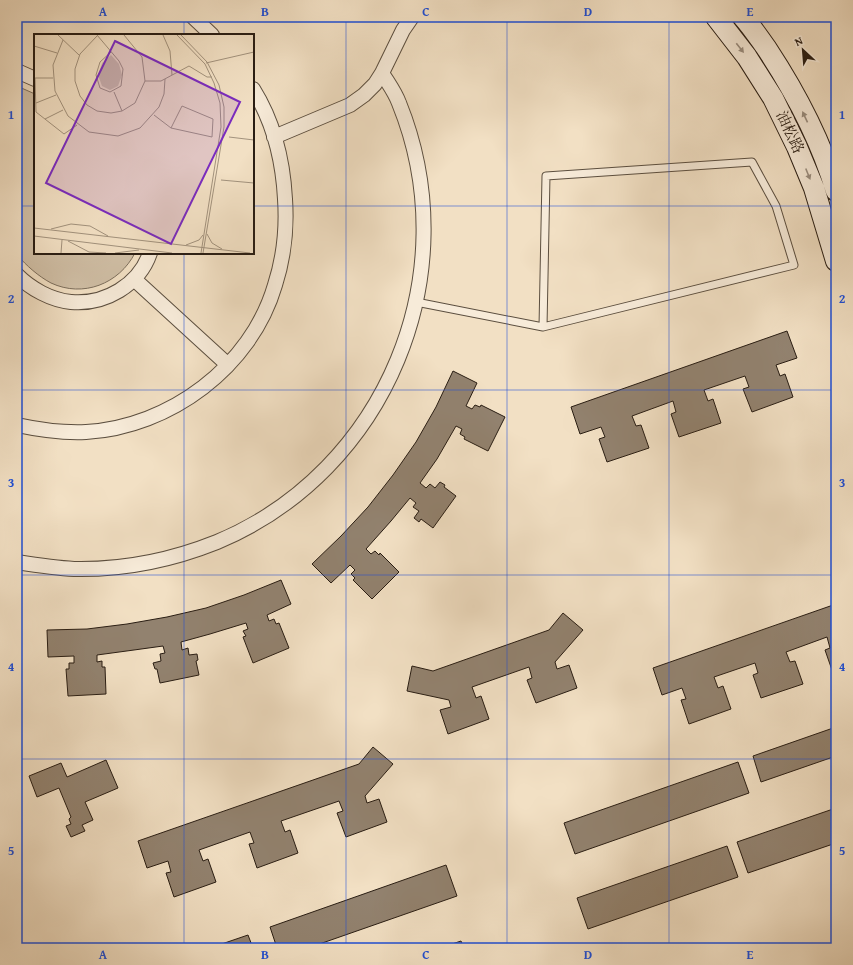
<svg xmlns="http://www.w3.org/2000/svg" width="853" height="965" font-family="'Gentium Book Plus','Noto Serif SC',serif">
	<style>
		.green { fill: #d0bfa6; stroke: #7c6e5c }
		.building { fill: #92826f; stroke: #291d13 }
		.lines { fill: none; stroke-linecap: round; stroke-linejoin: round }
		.lane-casing { stroke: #5b4e3f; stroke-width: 9 }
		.street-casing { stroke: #5b4e3f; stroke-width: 16 }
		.secondary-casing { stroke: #291d13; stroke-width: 22 }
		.lane { stroke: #f7ebd9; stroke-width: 7 }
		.street { stroke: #f7ebd9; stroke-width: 14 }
		.secondary { stroke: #f7ebd9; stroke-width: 20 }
		.oneway { fill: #9a8e80 }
		.grid { fill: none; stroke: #1d4ed8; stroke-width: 1; stroke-opacity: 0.55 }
		.labels { text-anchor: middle; stroke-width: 4; stroke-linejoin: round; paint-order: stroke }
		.street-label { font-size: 15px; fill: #291d13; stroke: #f7ebd9 }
		.inset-road { fill: none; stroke: #a2927d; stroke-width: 1 }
		.view { fill: #7b2cbf; fill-opacity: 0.15; stroke: #7b2cbf; stroke-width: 2 }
		.inset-edge { fill: none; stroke: #291d13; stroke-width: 2 }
		.neatline { fill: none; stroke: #1d4ed8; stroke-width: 1.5 }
		.grid-label { font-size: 13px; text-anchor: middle; font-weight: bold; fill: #1d4ed8 }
	</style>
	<rect width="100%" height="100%" fill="#f2e0c4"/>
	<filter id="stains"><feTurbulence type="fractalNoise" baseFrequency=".005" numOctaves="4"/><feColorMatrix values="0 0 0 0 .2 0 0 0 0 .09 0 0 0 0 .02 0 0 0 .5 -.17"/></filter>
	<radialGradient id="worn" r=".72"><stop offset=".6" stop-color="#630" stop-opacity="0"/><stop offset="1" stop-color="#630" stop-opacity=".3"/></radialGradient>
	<path class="green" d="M17,86L35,94V253H135C119,284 83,298 51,283C38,276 27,266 17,255Z"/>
	<path class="building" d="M787,331L797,358L776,365L780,376L785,374L793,397L752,412L743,389L749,387L745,376L704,390L708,401L713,399L721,423L679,437L671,414L676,412L673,401L632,416L636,426L641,425L649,448L607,462L599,439L605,437L601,427L580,434L571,407Z
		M453,371L477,383L466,406L472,409L475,405L480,407L481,405L505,417L488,451L464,439L465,437L460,434L462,429L456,426L437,459L420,483L426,488L430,484L435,488L440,482L445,485L444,487L456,496L433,528L421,519L419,522L414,518L419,511L413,507L416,503L410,498L391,521L366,549L371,554L375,551L379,555L380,553L399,572L372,599L353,580L355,578L351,574L355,570L350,565L331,583L312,564L341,536L368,507L393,475L416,442L436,407Z
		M281,580L291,604L267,615L269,621L274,619L276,624L279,623L289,648L253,663L243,637L246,636L243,631L248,629L246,623L210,634L181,642L182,650L188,648L189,655L197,654L198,660L196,661L199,675L160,683L157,669H155L153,663L161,661L160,654L165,653L163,646L134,650L97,655V662L102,661V667H105L106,694L68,696L66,669H69V663H74V656L48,657L47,630L87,629L127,624L167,617L206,608L244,595Z
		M836,604V672L833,673L825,650L830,648L827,637L786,652L790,662L795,661L803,684L761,698L753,675L758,673L755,663L714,677L718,688L723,686L731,709L689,724L681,700L686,699L682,688L662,695L653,668Z
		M563,613L583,630L555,662L557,669L569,665L577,688L536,703L527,680L532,678L529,667L472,687L476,698L481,696L489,719L448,734L440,710L451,707L449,700L407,691L412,666L433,671L549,630Z
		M836,727V756L761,782L753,756Z
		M373,747L393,764L365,796L367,803L379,799L387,822L346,837L337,813L343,811L339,801L281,821L285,832L290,830L298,853L257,868L249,844L254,843L250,832L199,850L203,861L208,859L216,882L174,897L166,873L171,872L168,861L147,868L138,841L359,764Z
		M106,760L118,788L85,802L93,820L82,825L85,831L71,837L66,826L71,824L69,819L71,817L59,788L37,797L29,776L61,763L67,777Z
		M738,762L749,793L575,854L564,823Z
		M836,808V843L748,873L737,842Z
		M727,846L738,877L588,929L577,898Z
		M446,865L457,896L308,948H277L270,927Z
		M248,935L253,948H210Z
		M461,941L464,948H440Z"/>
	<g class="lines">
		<g class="lane-casing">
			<path id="lane" d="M416,302L543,327L794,265L776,206L752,162L546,176L543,327"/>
		</g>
		<g class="street-casing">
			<path id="street" d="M193,17L212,35
				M17,71L35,79
				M274,137L350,105L364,95L375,84L382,73L403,30L412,17
				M17,275C31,289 51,300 71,302C105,305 139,285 150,253
				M134,279L228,365
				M17,425C40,430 63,433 86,432C170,427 251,367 275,285C284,257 287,228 285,199C283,161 273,121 253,89
				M17,562C36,565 55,568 74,569C123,570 172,560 217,542C387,471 468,273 399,103C395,92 388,83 382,73"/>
		</g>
		<g class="secondary-casing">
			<path id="secondary" d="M716,17L747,57L773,98L797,147L814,188L836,261
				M743,17C752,27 759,38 767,49C796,93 821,141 836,191"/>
		</g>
		<use href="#lane" class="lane"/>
		<use href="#street" class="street"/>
		<use href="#secondary" class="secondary"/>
	</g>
	<defs><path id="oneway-solid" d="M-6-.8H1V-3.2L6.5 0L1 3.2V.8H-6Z"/></defs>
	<g class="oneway">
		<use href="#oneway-solid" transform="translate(740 48) rotate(52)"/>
		<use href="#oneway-solid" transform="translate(805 117) rotate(-115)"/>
		<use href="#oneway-solid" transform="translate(808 174) rotate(68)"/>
	</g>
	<path class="grid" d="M184,17V35M346,17V948M507,17V948M669,17V948M17,206H35M253,206H836M184,253V948M17,390H836M17,575H836M17,759H836"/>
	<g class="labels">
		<g class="street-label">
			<text transform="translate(790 132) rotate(65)" y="5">油松路</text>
		</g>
	</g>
	<g transform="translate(34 34)">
		<rect width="220" height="220" fill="#f2e0c4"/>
		<path d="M77,21L85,30L88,41L84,52L76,56L68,52L64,41L68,29Z" fill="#d0bfa6"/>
		<path class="inset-road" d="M24,1L45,21M63,1L85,27L89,35L87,52L76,58L66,54L62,41L66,28L77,18M129,1L136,17L138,41M143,1L171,30L180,49L186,69L187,93L167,219M147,1L173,28L185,51L190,73V93L169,219M63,2L46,20L41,35V47L46,62L53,71L63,77L77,79L88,77L101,69L111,47L108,23L90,1M29,6L19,31L21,57L34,82L55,98L84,102L106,94L125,73L130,60L131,45M0,12L23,19M172,29L220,18M1,44L2,78L30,100L43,91M1,44H19M111,47H127L155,32L173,43H178M80,58L88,77M2,69L22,61M120,81L137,94L178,103L179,85L148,72L137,94M11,85L29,76M195,103L220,106M187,146L220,149M0,194L216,219M17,195L37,190L56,192L74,202M173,200L178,209L188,215M0,202L138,219M34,207L55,218L72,219M152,211L165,206L169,201M27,219L28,206M81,219L105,216"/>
		<path class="view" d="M81,7L206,68L137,210L12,149Z"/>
		<rect width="220" height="220" class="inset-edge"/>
	</g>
	<rect width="853" height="965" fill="none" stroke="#f2e0c4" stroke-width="44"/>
	<g transform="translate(803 50) rotate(334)" stroke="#f7ebd9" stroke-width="3" paint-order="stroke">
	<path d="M0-3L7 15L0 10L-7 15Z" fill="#291d13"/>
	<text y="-6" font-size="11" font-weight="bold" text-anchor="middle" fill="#291d13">N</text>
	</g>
	<rect x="22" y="22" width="809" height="921" class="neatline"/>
	<g class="grid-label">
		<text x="103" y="16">A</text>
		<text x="265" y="16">B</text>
		<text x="426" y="16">C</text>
		<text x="588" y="16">D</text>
		<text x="750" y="16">E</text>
		<text x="11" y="119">1</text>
		<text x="842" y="119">1</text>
		<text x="11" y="303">2</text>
		<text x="842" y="303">2</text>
		<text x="11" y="487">3</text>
		<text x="842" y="487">3</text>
		<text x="11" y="671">4</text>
		<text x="842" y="671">4</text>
		<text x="11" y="855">5</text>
		<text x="842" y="855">5</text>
		<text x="103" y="959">A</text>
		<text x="265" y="959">B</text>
		<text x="426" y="959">C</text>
		<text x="588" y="959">D</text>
		<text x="750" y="959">E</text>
	</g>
	<rect width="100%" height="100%" filter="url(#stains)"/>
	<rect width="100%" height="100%" fill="url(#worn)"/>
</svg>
